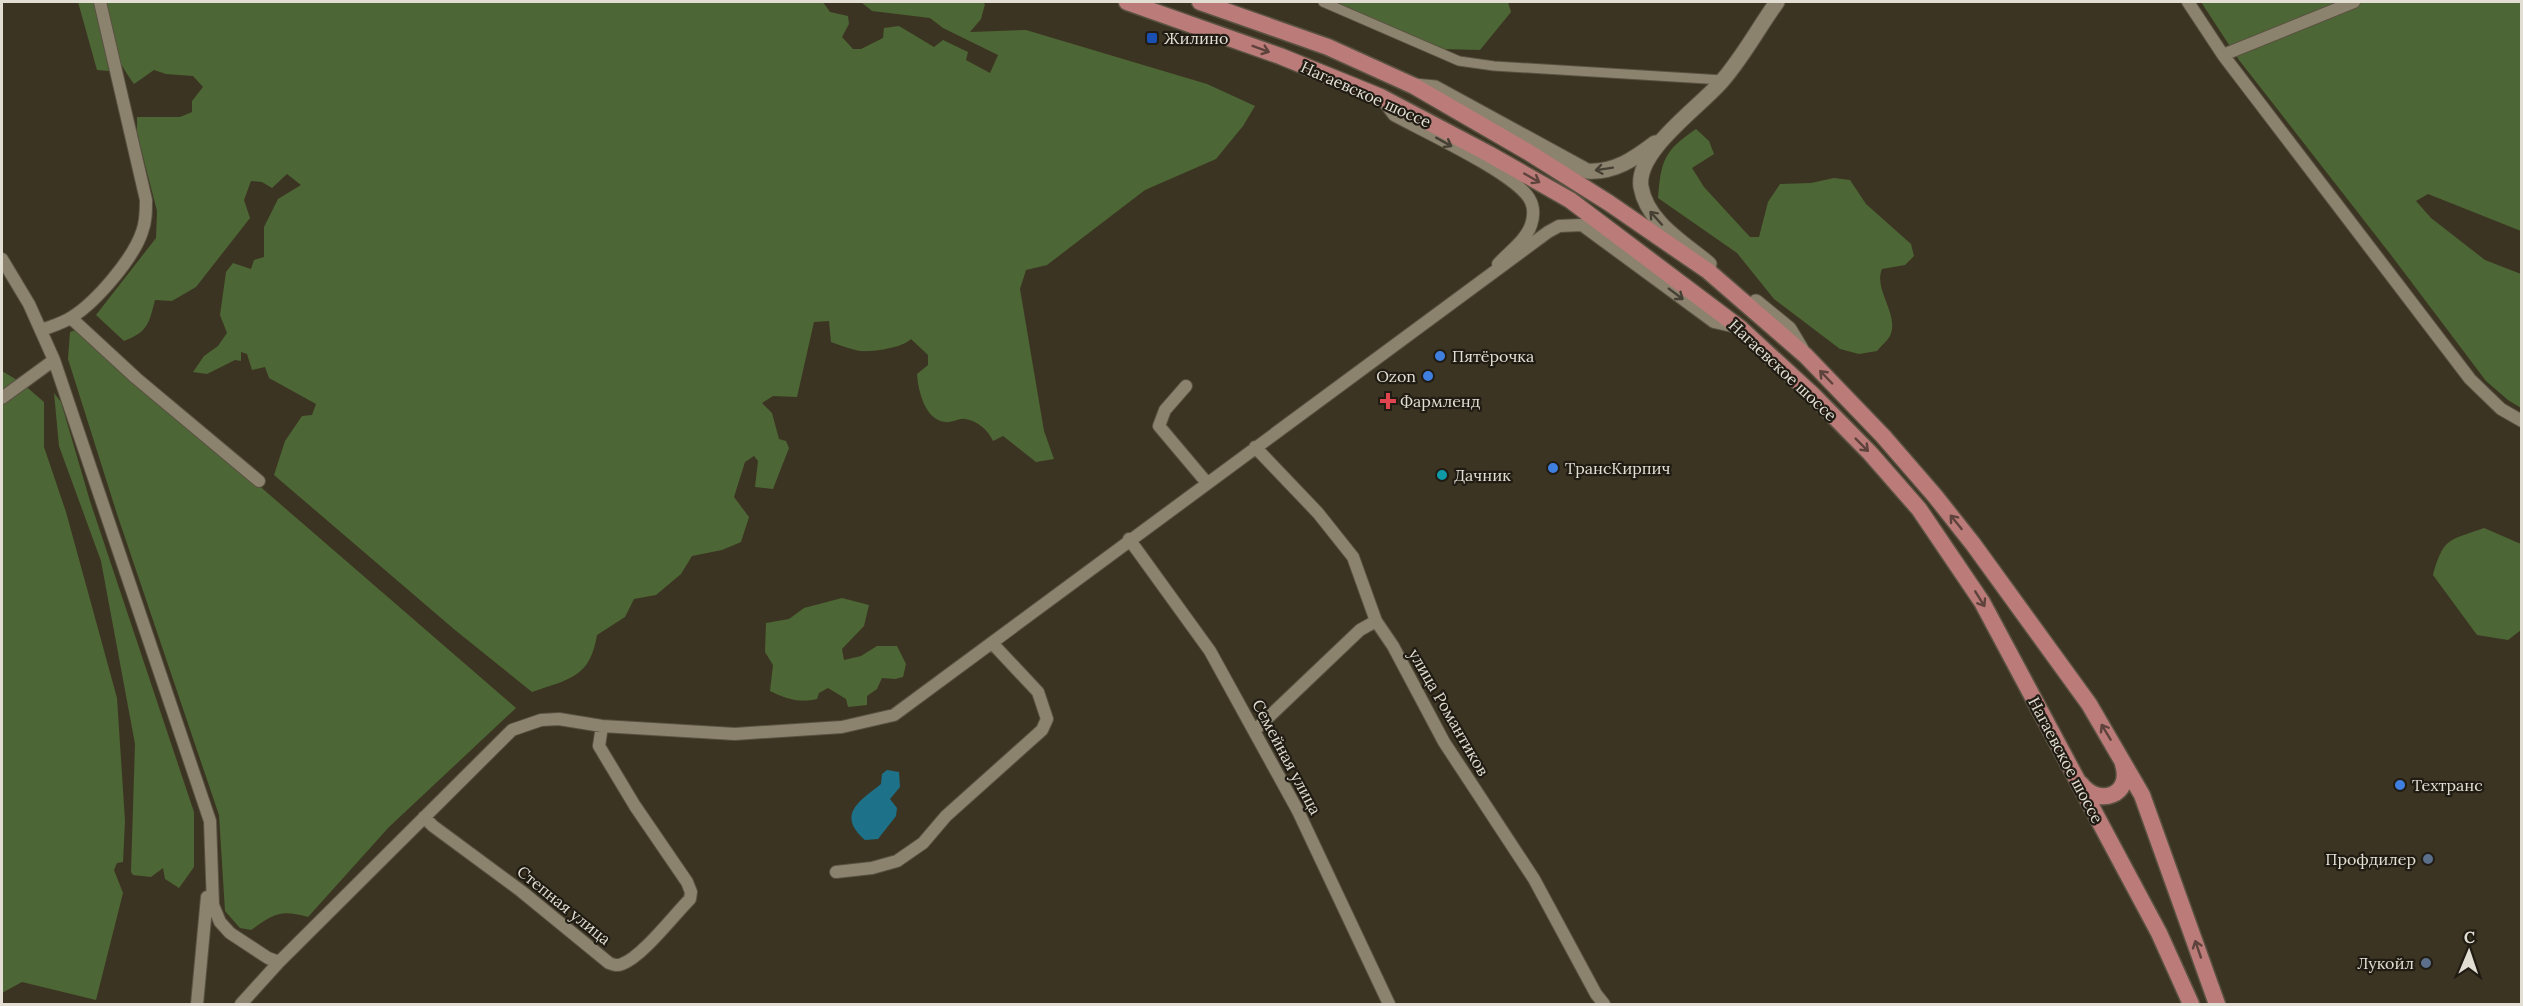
<svg xmlns="http://www.w3.org/2000/svg" width="2523" height="1006" font-family="Lora,serif">
	<style>
		.green { fill: #4d6635 }
		.water { fill: #1d7189 }
		.lines { fill: none; stroke-linecap: round; stroke-linejoin: round }
		.pedestrian-casing { stroke: #595242; stroke-width: 11 }
		.minor-casing { stroke: #595242; stroke-width: 14 }
		.tertiary-casing { stroke: #595242; stroke-width: 17 }
		.primary-casing { stroke: #595242; stroke-width: 19 }
		.pedestrian { stroke: #8c836f; stroke-width: 9 }
		.minor { stroke: #8c836f; stroke-width: 12 }
		.tertiary { stroke: #8c836f; stroke-width: 15 }
		.primary { stroke: #bb7b78; stroke-width: 16 }
		.oneway { stroke: #5e423c }
		.oneway2 { stroke: #464034 }
		.transit-dot { fill: #1a4fb4; stroke: #201c14; stroke-width: 2 }
		.shop-dot { fill: #3f7fe0; stroke: #201c14; stroke-width: 2 }
		.health-dot { fill: #e0444e; stroke: #201c14; stroke-width: 2 }
		.culture-dot { fill: #0f9aa8; stroke: #201c14; stroke-width: 2 }
		.service-dot { fill: #5c6f8a; stroke: #201c14; stroke-width: 2 }
		.labels { text-anchor: middle; stroke-width: 4.5; stroke-linejoin: round; paint-order: stroke }
		.poi-label { font-size: 16px; fill: #e3ded3; stroke: #201c14; text-anchor: start }
		.street-label { font-size: 16px; fill: #e3ded3; stroke: #201c14 }
	</style>
	<rect width="100%" height="100%" fill="#3c3422"/>
	<path class="green" d="M78,2H96L109,71L97,70Z
		M101,2H823L830,12L848,16L849,24L842,37L853,49H861L883,38L884,28L899,26L934,47L943,40L968,52L966,60L990,73L998,55L943,28L930,18L872,11L861,2H982L985,4L981,19L970,32L1026,30L1207,84L1255,106L1243,126L1216,159L1145,190L1047,265L1026,270L1020,289L1044,431L1054,459L1036,462L1003,436L993,441C988,430 978,421 965,419C959,418 952,423 946,422C925,421 918,390 917,374L928,365V355L911,339C902,348 873,352 860,351C850,349 840,345 831,342L829,321L814,322L797,397L773,396L762,403L772,413L779,439L786,441L789,448L773,489L755,487L758,461L754,456L745,462L734,497L749,517L741,542L722,550L692,556L681,574L656,595L634,599L625,617L597,635C590,678 569,679 532,692L455,630L274,475L285,441L302,416L312,415L316,404L269,378L265,367L252,370L247,354L241,352V361L235,360L207,374L193,372L204,356L218,346L227,333L220,315L226,272L233,263L251,269L254,260L264,257V227L278,199L301,185L287,174L272,188L262,182L251,181L244,200L250,218L196,287L172,301L155,300C149,323 148,332 124,341L96,315L156,238L157,211L137,133V117H180L192,112V101L203,87L193,76L166,74L154,70L134,84C117,61 103,30 101,2Z
		M1330,2H1508L1511,12L1480,50L1440,49Z
		M2201,2H2521V231L2428,194L2416,201L2431,218L2485,260L2521,274V408L2508,400L2486,381L2391,255L2239,60Z
		M1696,129L1709,141L1714,154L1692,168L1704,187L1750,237H1759L1768,202L1780,184L1811,183L1834,178L1850,180L1866,204L1911,244L1914,256L1905,265L1882,269C1873,290 1900,314 1890,336C1887,341 1881,346 1877,351L1859,354L1840,349L1774,299L1737,253L1658,198C1661,160 1664,151 1696,129Z
		M78,329L516,708L389,827L308,917C280,909 274,914 251,930L240,928L225,911L219,815L117,514L68,359L70,332Z
		M2,371L22,383L44,402V447L66,512L117,698L125,821L123,862L117,863L114,870L123,893L96,1000L22,982L2,993Z
		M54,393L61,402L90,501L194,812V867L179,888L165,879L163,868L151,877L133,875L131,872L135,744L101,561L59,446Z
		M2484,528L2521,544V630L2508,640L2477,635L2433,575C2444,537 2448,541 2484,528Z
		M842,598L869,605L864,626L842,649L844,660L861,656L877,646H897L906,664L903,677L895,679L882,678L877,689L867,696V705L848,707L846,699L828,688L819,693L817,699C799,703 786,699 770,691L773,665L765,652L766,623L789,619L804,608Z"/>
	<path class="water" d="M887,770L899,772L900,787L890,799L897,808L896,816L878,839L865,840C836,814 860,801 881,784L882,774Z"/>
	<g class="lines">
		<g class="pedestrian-casing">
			<path id="pedestrian" d="M1323,2L1459,61L1494,66L1723,80"/>
		</g>
		<g class="minor-casing">
			<path id="minor" d="M2188,2L2223,55L2470,379L2501,409L2522,421
				M2223,55L2354,2
				M1382,99L1394,115C1425,132 1512,172 1529,198C1534,206 1534,216 1531,225C1526,240 1509,252 1498,264
				M2,259L29,304L54,360L210,821L213,905L220,922L230,933L268,958L279,962
				M71,318L136,378L259,481
				M42,330C52,326 63,323 72,317C96,302 133,259 142,232C146,222 146,211 146,200L100,2
				M1186,386L1165,410L1159,426L1207,483
				M2,398L54,360
				M1255,447L1318,513L1353,557L1376,621L1393,646L1444,742L1534,879L1596,994L1604,1004
				M1129,539L1210,651L1298,811L1389,1004
				M1254,731L1360,630L1376,621
				M424,817L433,826L521,891L609,963C614,965 617,966 622,964C642,957 674,915 690,899L691,892L687,882L635,806L599,746L602,726
				M836,872L872,868L897,861L923,843L946,816L1042,730L1047,719L1038,692L992,643
				M197,1004L207,897
				M241,1004L279,962L512,730L541,720L559,719L602,726L735,734L842,727L894,715L1548,232L1559,226L1582,225L1714,322L1736,327"/>
		</g>
		<g class="tertiary-casing">
			<path id="tertiary" d="M1414,86L1435,88L1587,171C1614,173 1634,159 1655,143
				M1709,264C1684,243 1647,222 1641,187C1635,151 1701,106 1722,81C1743,57 1759,27 1777,2
				M1756,302L1789,329L1801,349"/>
		</g>
		<g class="primary-casing">
			<path id="primary" d="M1127,2L1280,56L1381,97L1489,154L1570,200L1740,328L1814,396L1870,453L1919,509L1982,602L2159,933L2191,1004
				M1200,2L1328,47L1414,86L1528,152L1609,203L1708,271L1806,356L1883,436L1935,496L1973,544L2089,704L2142,795L2217,1004
				M2081,784C2098,807 2133,796 2123,764"/>
		</g>
		<use href="#pedestrian" class="pedestrian"/>
		<use href="#minor" class="minor"/>
		<use href="#tertiary" class="tertiary"/>
		<use href="#primary" class="primary"/>
	</g>
	<defs><path id="oneway-shaft" d="M-6 0H5M1.5-3L5.5 0L1.5 3" fill="none" stroke-width="1.6" stroke-linecap="round" stroke-linejoin="round" transform="scale(1.5)"/></defs>
	<g class="oneway">
		<use href="#oneway-shaft" transform="translate(1261 49) rotate(20)"/>
		<use href="#oneway-shaft" transform="translate(1532 178) rotate(30)"/>
		<use href="#oneway-shaft" transform="translate(1826 377) rotate(-134)"/>
		<use href="#oneway-shaft" transform="translate(1862 445) rotate(45)"/>
		<use href="#oneway-shaft" transform="translate(1956 522) rotate(-129)"/>
		<use href="#oneway-shaft" transform="translate(1980 599) rotate(58)"/>
		<use href="#oneway-shaft" transform="translate(2106 732) rotate(-121)"/>
		<use href="#oneway-shaft" transform="translate(2198 949) rotate(-109)"/>
	</g>
	<g class="oneway2">
		<use href="#oneway-shaft" transform="translate(1444 142) rotate(29)"/>
		<use href="#oneway-shaft" transform="translate(1604 169) rotate(171)"/>
		<use href="#oneway-shaft" transform="translate(1656 218) rotate(-132)"/>
		<use href="#oneway-shaft" transform="translate(1676 294) rotate(37)"/>
	</g>
	<rect class="transit-dot" x="1146" y="32" width="12" height="12" rx="3"/>
	<g class="shop-dot">
		<circle cx="1440" cy="356" r="6"/>
		<circle cx="1428" cy="376" r="6"/>
		<circle cx="1553" cy="468" r="6"/>
		<circle cx="2400" cy="785" r="6"/>
	</g>
	<path class="health-dot" d="M1385 392h6v6h6v6h-6v6h-6v-6h-6v-6h6z"/>
	<circle class="culture-dot" cx="1442" cy="475" r="6"/>
	<g class="service-dot">
		<circle cx="2428" cy="859" r="6"/>
		<circle cx="2426" cy="963" r="6"/>
	</g>
	<g class="labels">
		<g class="poi-label">
			<text x="1164" y="44">Жилино</text>
			<text x="1452" y="362">Пятёрочка</text>
			<text x="1416" y="382" text-anchor="end">Ozon</text>
			<text x="1400" y="407">Фармленд</text>
			<text x="1565" y="474">ТрансКирпич</text>
			<text x="1454" y="481">Дачник</text>
			<text x="2412" y="791">Техтранс</text>
			<text x="2416" y="865" text-anchor="end">Профдилер</text>
			<text x="2414" y="969" text-anchor="end">Лукойл</text>
		</g>
		<g class="street-label">
			<text transform="translate(1366 94) rotate(24)" y="6">Нагаевское шоссе</text>
			<text transform="translate(1783 370) rotate(43)" y="6">Нагаевское шоссе</text>
			<text transform="translate(1449 712) rotate(60)" y="6">улица Романтиков</text>
			<text transform="translate(1287 757) rotate(62)" y="6">Семейная улица</text>
			<text transform="translate(2066 760) rotate(62)" y="6">Нагаевское шоссе</text>
			<text transform="translate(564 905) rotate(39)" y="6">Степная улица</text>
		</g>
	</g>
	<rect width="2523" height="1006" fill="none" stroke="#e3ded3" stroke-width="6"/>
	<g transform="translate(2469 952) rotate(2)" stroke="#201c14" stroke-width="4.5" paint-order="stroke">
	<path d="M0-4.5L10 22L0 15L-10 22Z" fill="#e3ded3"/>
	<text y="-9" font-size="16" font-weight="bold" text-anchor="middle" fill="#e3ded3">С</text>
	</g>
</svg>
